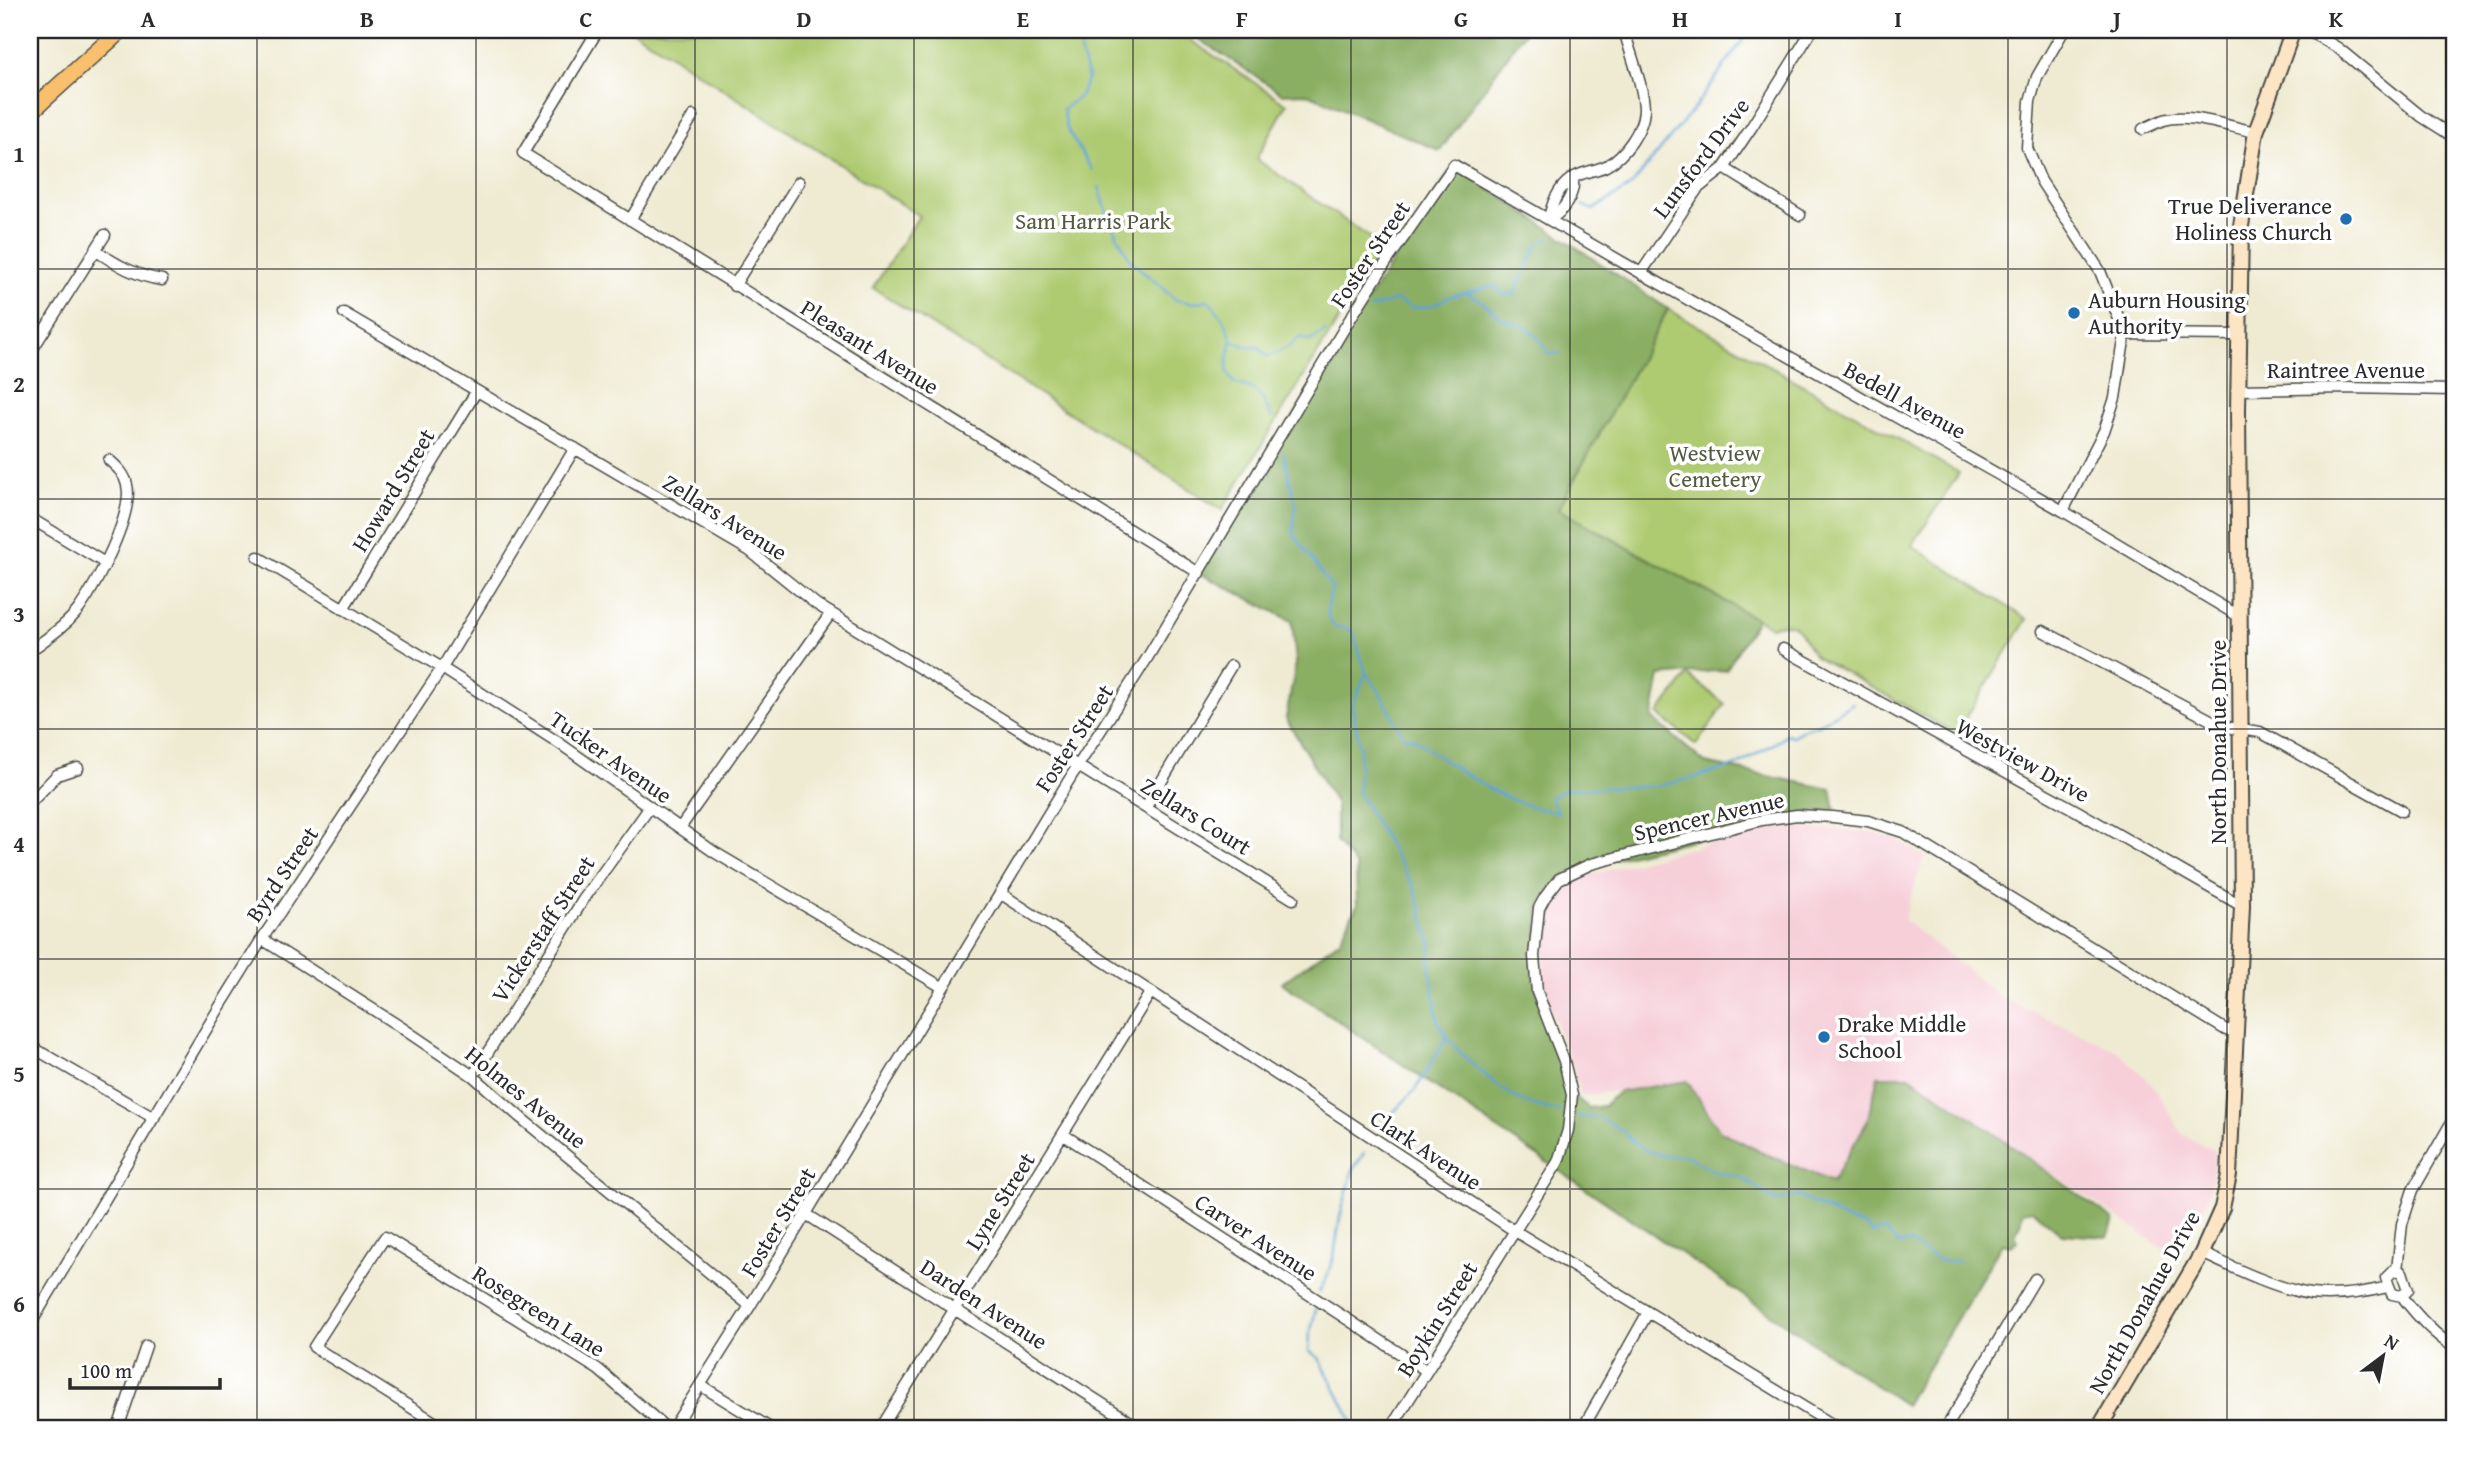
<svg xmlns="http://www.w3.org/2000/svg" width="2484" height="1458" font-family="'Gentium Book Plus',serif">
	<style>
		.built { fill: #f6cfd9 }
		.green { fill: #aecb71; stroke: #6c7b4e; stroke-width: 2 }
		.forest { fill: #8aaf63; stroke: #5a6d47; stroke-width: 2 }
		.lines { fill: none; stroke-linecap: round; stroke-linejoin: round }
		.stream { stroke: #5da1d2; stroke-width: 2.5 }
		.street-casing { stroke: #484844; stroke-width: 13 }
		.secondary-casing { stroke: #484844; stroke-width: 18 }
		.primary-casing { stroke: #484844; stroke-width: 19 }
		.street { stroke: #fff; stroke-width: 10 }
		.secondary { stroke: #fce5c4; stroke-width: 14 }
		.primary { stroke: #f8bf6c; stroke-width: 16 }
		.grid { fill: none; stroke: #2b2b2b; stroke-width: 2; stroke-opacity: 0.55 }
		.poi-dot { fill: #1f6fb2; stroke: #fff; stroke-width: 2.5 }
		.labels { text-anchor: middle; stroke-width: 7; stroke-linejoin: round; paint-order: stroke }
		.street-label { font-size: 23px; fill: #2b2b2b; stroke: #fff }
		.poi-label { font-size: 23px; fill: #2b2b2b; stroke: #fff; text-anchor: start }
		.park-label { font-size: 23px; fill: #525b40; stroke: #fff }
		.neatline { fill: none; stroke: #2b2b2b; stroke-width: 2.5 }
		.grid-label { font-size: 23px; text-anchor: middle; font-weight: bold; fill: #2b2b2b }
	</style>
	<rect width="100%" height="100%" fill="#fff"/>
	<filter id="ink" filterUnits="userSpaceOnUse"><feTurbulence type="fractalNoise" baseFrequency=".0143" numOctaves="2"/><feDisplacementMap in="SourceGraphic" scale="14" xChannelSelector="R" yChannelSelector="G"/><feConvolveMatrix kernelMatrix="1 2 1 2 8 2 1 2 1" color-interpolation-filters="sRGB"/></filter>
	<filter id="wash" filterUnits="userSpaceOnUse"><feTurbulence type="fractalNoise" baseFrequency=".00686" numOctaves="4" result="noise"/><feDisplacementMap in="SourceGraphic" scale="28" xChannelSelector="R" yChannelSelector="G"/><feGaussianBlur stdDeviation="1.57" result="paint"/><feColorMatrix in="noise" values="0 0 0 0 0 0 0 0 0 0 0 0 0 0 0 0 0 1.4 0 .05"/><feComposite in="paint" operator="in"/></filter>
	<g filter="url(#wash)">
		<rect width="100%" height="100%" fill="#efebd3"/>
		<path class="built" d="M1786,826L1870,832L1897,839L1924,856L1904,920L1999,996L2118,1051L2151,1083L2183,1135L2217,1152L2207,1203L2175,1256L1909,1076H1878L1867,1122L1833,1182L1759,1151L1720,1131L1687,1081L1581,1096L1578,1082L1547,998L1544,982V930L1547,908L1554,898L1584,876L1766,829Z"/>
		<path class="green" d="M632,30H1175L1287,104L1256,159L1383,247L1222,510L873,288L919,216Z
			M1668,309L1959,473L1912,546L2027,619L1956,734L1815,656C1801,640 1801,615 1771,627L1558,509Z
			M1688,675L1725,704L1696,745L1658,714Z"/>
		<path class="forest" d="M1185,30H1526L1440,151L1306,93L1283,94Z
			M1454,165L1668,309L1558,509L1757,619L1726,670L1660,676L1652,718L1705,763L1831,789L1835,809L1797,815L1591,864L1559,879L1539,908L1537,992L1572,1095L1589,1108L1604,1106L1618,1092L1687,1081L1720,1131L1759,1151L1832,1182L1867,1122L1878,1076H1909L1975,1120L2114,1220L2108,1237L2062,1234L2032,1210L2022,1212L2020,1224L2015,1233L2017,1241L2011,1246L2002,1244L1905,1405L1282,983L1340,940L1357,905L1356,866L1336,842V804L1286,718L1296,663L1292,621L1199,573L1256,475Z"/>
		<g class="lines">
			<path class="stream" d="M1074,30L1088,78L1080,96L1063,109L1067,129L1092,170
				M1099,187L1111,224L1131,261L1176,300L1193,303L1208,300C1218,311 1232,328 1231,343C1229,362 1221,367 1235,384C1260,388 1262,396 1272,418
				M1583,205L1593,210L1631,186L1695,107L1750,30
				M1468,293C1483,300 1492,311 1505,320C1510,323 1516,323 1521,325C1533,331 1544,342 1548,354L1560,353
				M1370,308L1397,300L1412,308L1432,306L1448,297L1495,285L1502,294L1513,295L1538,244L1549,238
				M1232,341L1249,347H1259L1268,357L1290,346L1299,337L1310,341L1326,331
				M1283,453L1296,504L1293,533L1332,588C1328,605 1322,616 1336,628L1345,627L1353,632L1366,673L1378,689L1404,737C1419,737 1424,747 1436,755C1472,779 1514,808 1558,812L1550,797L1568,789L1657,786L1697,777L1738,765L1782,739L1786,734L1793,736L1806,728L1818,725L1853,703
				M1366,673L1352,706L1360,749L1358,793L1415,889L1431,943L1430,966L1438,1022L1447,1037L1416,1089L1380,1126
				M1447,1037C1462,1057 1502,1092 1524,1102C1536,1107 1550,1109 1562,1112
				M1578,1116L1597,1117L1623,1131L1634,1143L1647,1151L1665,1156L1686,1155L1713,1171L1739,1176L1776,1201L1797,1196L1852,1222L1864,1225L1872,1233L1884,1230L1898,1244L1910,1243L1936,1259L1948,1262L1959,1260
				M1319,1292L1327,1277L1334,1256L1340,1217L1353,1170L1364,1153
				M1316,1309L1310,1334L1309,1351L1319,1358L1356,1428"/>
		</g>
	</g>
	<g filter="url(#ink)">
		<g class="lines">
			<g class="street-casing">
				<path id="street" d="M598,30L523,153L1199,573
					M2307,30L2338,48L2421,116L2454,137
					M2143,129C2149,126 2156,123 2163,120C2188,112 2230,127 2256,132
					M1724,168L1800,215
					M630,220L693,116
					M1549,220C1551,205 1558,188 1571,179C1581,172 1595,171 1606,166C1625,156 1643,130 1644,110C1644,89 1632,58 1626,37V30
					M1549,220C1563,212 1575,195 1573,178
					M95,250C117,265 136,276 162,280
					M1641,273L1698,188L1724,168L1751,128L1812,30
					M734,286L799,182
					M344,313L750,551L816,604L1293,899
					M2125,334L2240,335
					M30,353L105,235
					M2238,390L2346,388L2454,390
					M2063,511L2104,431L2115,398L2125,334L2100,271L2041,181L2027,148L2030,101L2037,77L2064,30
					M30,518L105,563
					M258,557L442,668L559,743L714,852L942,987
					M343,609L476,392
					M2043,631L2218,724L2232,728L2260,732L2402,811
					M1783,649L2077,811L2242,906
					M30,651C47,638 66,626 79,609C96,585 134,514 127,485C125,474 117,467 109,460
					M30,803L57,775L78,768
					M1146,807L1231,666
					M680,828L831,613
					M1000,893L1515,1231L1838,1428
					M262,939L399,1026L473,1076L521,1118L750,1306
					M30,1046L154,1118
					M473,1076L583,900L650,807
					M1064,1135L1427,1371
					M806,1214L1140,1428
					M2202,1253C2234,1268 2277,1289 2311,1294C2337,1297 2363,1293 2388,1287
					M2394,1270L2402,1272L2408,1290L2402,1296L2392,1294L2386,1278Z
					M2397,1270L2402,1224L2413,1190L2454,1118
					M2402,1296C2417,1316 2433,1334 2454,1347
					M30,1325L219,1008L262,939L442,668L575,448
					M700,1385L770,1428
					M118,1428L146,1346
					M444,1428L314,1347L385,1237L599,1370L666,1428
					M673,1428L750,1306L1072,775L1146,660L1345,327L1383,267L1454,165L1641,273L2063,511L2240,617
					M881,1428L1150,993
					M1391,1428L1558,1162L1568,1130L1572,1095L1564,1061L1537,992L1534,956L1539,908L1545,897L1559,879L1591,864L1762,820L1797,815L1833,817L1868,821L1903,832L2226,1030H2236
					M1583,1428L1647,1314
					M1946,1428L2035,1279"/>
			</g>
			<g class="secondary-casing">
				<path id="secondary" d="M2099,1428L2202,1253L2222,1208L2229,1175L2242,906L2238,411L2241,226L2256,132L2293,30"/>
			</g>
			<g class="primary-casing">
				<path id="primary" d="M30,112L121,30"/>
			</g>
			<use href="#street" class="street"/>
			<use href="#secondary" class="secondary"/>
			<use href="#primary" class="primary"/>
		</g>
	</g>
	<path class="grid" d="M257,30V1428M476,30V1428M695,30V1428M914,30V1428M1133,30V1428M1351,30V1428M1570,30V1428M1789,30V1428M2008,30V1428M2227,30V1428M30,269H2454M30,499H2454M30,729H2454M30,959H2454M30,1189H2454"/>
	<g class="poi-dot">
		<circle cx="2346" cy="219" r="7"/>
		<circle cx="2074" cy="313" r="7"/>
		<circle cx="1824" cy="1037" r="7"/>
	</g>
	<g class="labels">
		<g class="street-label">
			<text transform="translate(1701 158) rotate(-53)" y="8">Lunsford Drive</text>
			<text transform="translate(1370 254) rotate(-56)" y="8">Foster Street</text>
			<text transform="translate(870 347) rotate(32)" y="8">Pleasant Avenue</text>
			<text x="2346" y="378">Raintree Avenue</text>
			<text transform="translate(1905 400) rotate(29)" y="8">Bedell Avenue</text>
			<text transform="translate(393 490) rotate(-59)" y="8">Howard Street</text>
			<text transform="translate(725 517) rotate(32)" y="8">Zellars Avenue</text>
			<text transform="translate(1074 738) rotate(-57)" y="8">Foster Street</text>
			<text transform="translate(2218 742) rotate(-90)" y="8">North Donahue Drive</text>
			<text transform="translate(611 757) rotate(35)" y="8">Tucker Avenue</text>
			<text transform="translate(2023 760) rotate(29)" y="8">Westview Drive</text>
			<text transform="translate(1196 816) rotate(32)" y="8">Zellars Court</text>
			<text transform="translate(1709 816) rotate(-13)" y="8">Spencer Avenue</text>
			<text transform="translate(282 874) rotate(-56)" y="8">Byrd Street</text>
			<text transform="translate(543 929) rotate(-57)" y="8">Vickerstaff Street</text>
			<text transform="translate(526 1097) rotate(39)" y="8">Holmes Avenue</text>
			<text transform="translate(1426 1150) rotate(33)" y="8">Clark Avenue</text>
			<text transform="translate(1000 1201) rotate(-58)" y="8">Lyne Street</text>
			<text transform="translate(778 1222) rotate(-59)" y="8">Foster Street</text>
			<text transform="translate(1256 1237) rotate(33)" y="8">Carver Avenue</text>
			<text transform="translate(2144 1302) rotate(-61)" y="8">North Donahue Drive</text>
			<text transform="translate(984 1304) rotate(33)" y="8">Darden Avenue</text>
			<text transform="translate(539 1311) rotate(32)" y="8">Rosegreen Lane</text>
			<text transform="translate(1437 1319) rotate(-58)" y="8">Boykin Street</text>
		</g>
		<g class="poi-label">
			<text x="2332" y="214" text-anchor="end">True Deliverance<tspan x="2332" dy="26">Holiness Church</tspan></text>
			<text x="2088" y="308">Auburn Housing<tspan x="2088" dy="26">Authority</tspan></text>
			<text x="1838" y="1032">Drake Middle<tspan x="1838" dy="26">School</tspan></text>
		</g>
		<g class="park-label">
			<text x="1093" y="229">Sam Harris Park</text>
			<text x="1715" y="461">Westview<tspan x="1715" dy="26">Cemetery</tspan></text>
		</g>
	</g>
	<rect width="2484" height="1458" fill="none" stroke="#fff" stroke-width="77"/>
	<g transform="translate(2383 1356) rotate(32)" stroke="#ffffff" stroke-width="5" paint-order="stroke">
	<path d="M0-5L12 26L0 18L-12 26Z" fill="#2b2b2b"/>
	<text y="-10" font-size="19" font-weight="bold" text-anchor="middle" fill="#2b2b2b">N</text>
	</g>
	<path d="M70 1378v10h150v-10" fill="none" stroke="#2b2b2b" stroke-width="3.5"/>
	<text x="80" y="1378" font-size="21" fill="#2b2b2b" stroke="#ffffff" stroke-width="5" paint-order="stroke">100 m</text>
	<rect x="38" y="38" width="2408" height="1382" class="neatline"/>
	<g class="grid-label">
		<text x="148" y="27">A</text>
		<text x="367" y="27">B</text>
		<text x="586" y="27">C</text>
		<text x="804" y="27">D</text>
		<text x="1023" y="27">E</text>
		<text x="1242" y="27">F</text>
		<text x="1461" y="27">G</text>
		<text x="1680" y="27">H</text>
		<text x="1898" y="27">I</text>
		<text x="2117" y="27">J</text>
		<text x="2336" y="27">K</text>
		<text x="19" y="162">1</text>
		<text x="19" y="392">2</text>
		<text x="19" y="622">3</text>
		<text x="19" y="852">4</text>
		<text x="19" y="1082">5</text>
		<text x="19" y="1312">6</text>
	</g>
</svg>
